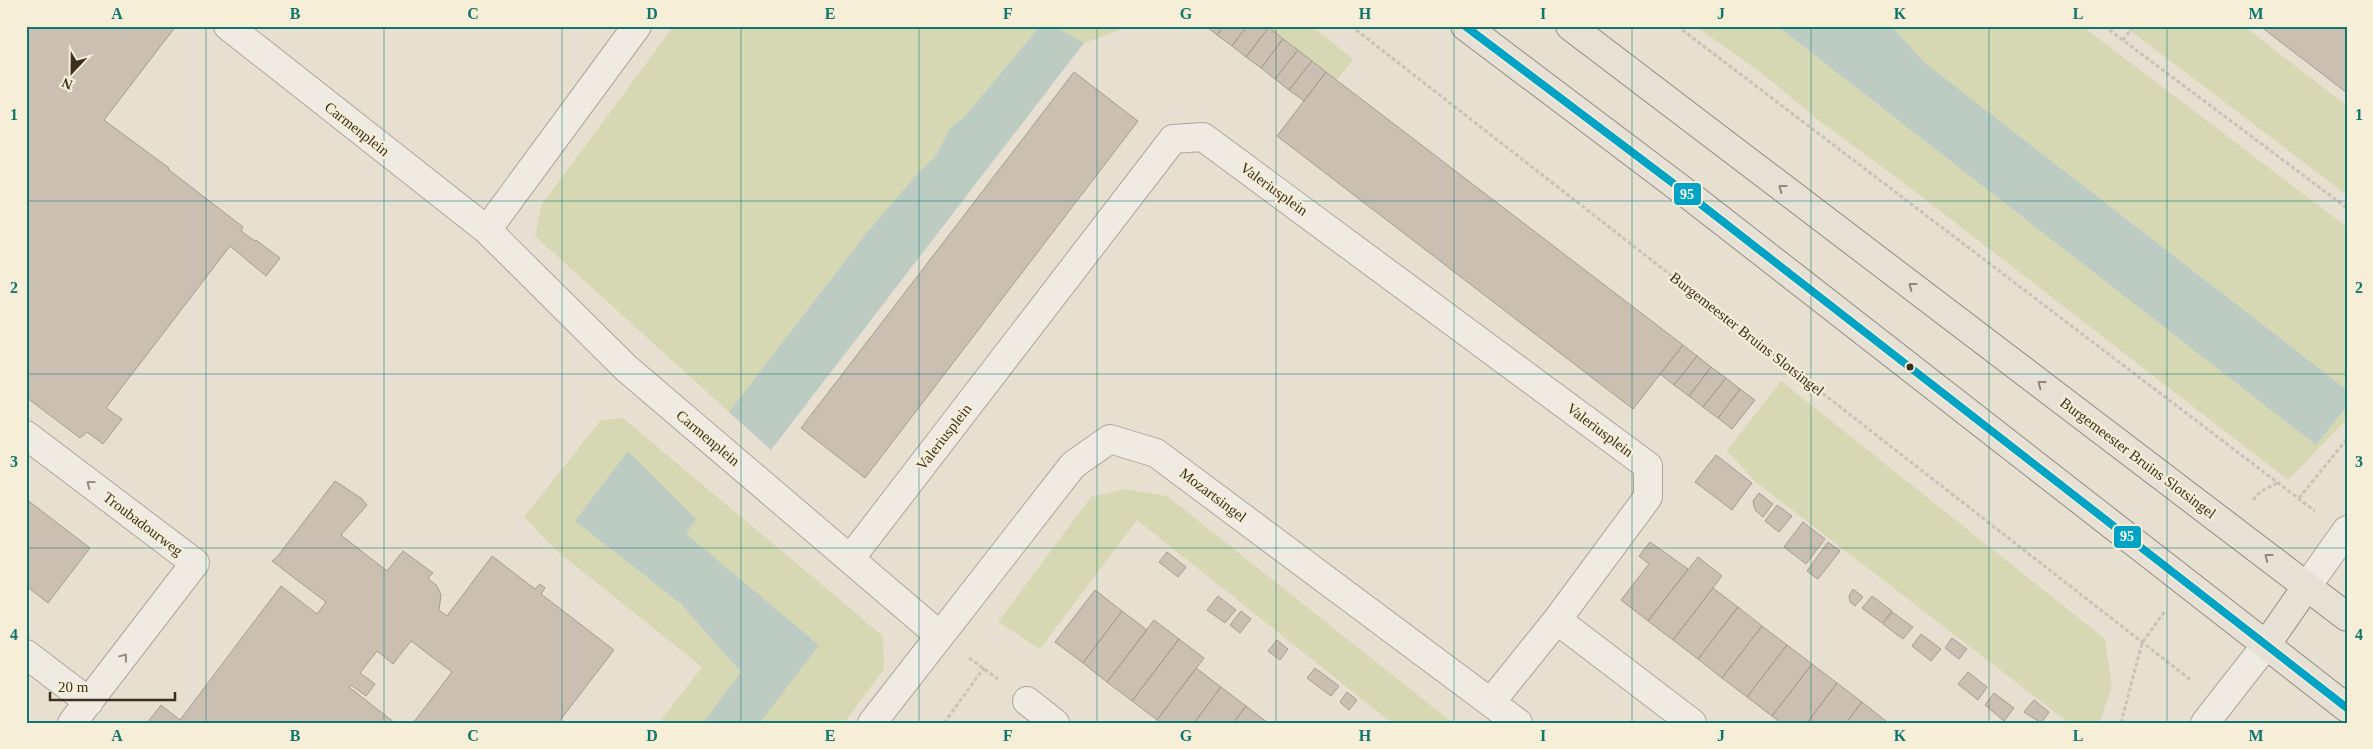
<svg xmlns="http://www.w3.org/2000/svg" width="2373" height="749" font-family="Georgia,serif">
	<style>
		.green { fill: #d6d7b3 }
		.water { fill: #bcccc2 }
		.building { fill: #cbbfb2; stroke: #a89c90 }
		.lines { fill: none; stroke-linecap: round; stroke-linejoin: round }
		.minor-casing { stroke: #ada599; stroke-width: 30 }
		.major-casing { stroke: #928b80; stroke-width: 30 }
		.path { stroke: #c8c2b9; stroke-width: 3; stroke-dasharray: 4 2.5; stroke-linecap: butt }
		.minor { stroke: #efebe3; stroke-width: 28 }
		.major { stroke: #e6e1d4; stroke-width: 28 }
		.bus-1-casing { stroke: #f7eed8; stroke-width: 11 }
		.bus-1 { stroke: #03a3c5; stroke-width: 8 }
		.oneway { stroke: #92887a }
		.oneway2 { stroke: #968c82 }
		.grid { fill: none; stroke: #0f766e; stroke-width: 1; stroke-opacity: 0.55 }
		.bus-dot { fill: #3d2e20; stroke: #f7eed8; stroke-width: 2 }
		.labels { text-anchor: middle; stroke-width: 4.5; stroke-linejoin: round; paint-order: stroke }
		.street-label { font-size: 15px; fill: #3d2e20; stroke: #f7eed8 }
		.line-badge { stroke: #f7eed8; stroke-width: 2 }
		.badge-label { font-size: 14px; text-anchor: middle; font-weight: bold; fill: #fff }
		.neatline { fill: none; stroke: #0f766e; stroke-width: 2 }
		.grid-label { font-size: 16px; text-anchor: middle; font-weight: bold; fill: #0f766e }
	</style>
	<rect width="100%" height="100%" fill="#e7e0d1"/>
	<path class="green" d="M674,26H1040L965,116L950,128L936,156L918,173L868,231L729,412L535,236L542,204Z
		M1055,26H1125L1123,29L1084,43Z
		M1256,26H1311L1353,59L1333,85Z
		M1695,26H1777L2316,444L2347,406V419L2288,480L1913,190L1821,122L1759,71Z
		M1891,26H2082L2347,227V390L1925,63Z
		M2124,26H2244L2347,106V195Z
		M1781,381L2105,639L2112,686L2099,723H2069L1757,483L1727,451Z
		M623,418L883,636L884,669L844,723H760L819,645L685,534L575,521L681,604L742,672L703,723H659L702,667L557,551L524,517L601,420Z
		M1125,489L1167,496L1453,723H1392L1137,520L1040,649L998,622L1091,497Z"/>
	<path class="water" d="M1040,26H1055L1084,43L771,450L729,412L868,231L918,173L936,156L950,128L965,116Z
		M1777,26H1891L1925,63L2347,390V406L2316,445Z
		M628,451L696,519L686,534L819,645L760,723H703L741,672L681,604L575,521Z"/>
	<path class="building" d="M26,26H176L104,120L169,168L168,169L243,227L241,231L255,241L256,240L280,258L266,276L230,246L106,408L122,419L103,444L87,432L80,438L26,397Z
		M1206,26H1224L1217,35Z
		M1224,26H1247L1232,46L1217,35Z
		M1247,26L1269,27L1246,57L1232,46Z
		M2260,26H2347V93Z
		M1269,27L1283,39L1261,68L1246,57Z
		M1283,39L1298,50L1275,79L1261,68Z
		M1298,50L1312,61L1289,90L1275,79Z
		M1312,61L1326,72L1304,101L1289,90Z
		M1074,72L1138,121L865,478L801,428Z
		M1326,72L1683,345L1633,409L1277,136Z
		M1683,345L1697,356L1674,385L1660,374Z
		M1697,356L1711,367L1689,396L1674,385Z
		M1711,367L1726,378L1703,407L1689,396Z
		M1726,378L1740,389L1718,418L1703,407Z
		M1740,389L1755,400L1732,429L1718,418Z
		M1716,455L1752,483L1732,510L1695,482Z
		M335,481L361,498L367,505L341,535L387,571L403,551L433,573L428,578L437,586L441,595L439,610L447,616L492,556L535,589L540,584L545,588L541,594L614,650L558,723H413L452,672L411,641L393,664L377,651L360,673L375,684L366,696L351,685L349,687L395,723H147L161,705L180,720L281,586L317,614L326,602L272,561L277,557Z
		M1759,493L1773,504L1763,517L1755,510L1753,501Z
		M26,499L90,548L48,603L26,586Z
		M1777,505L1792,516L1779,532L1765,521Z
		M1803,522L1825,539L1806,564L1784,547Z
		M1650,542L1688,569L1648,621L1621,600L1649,564L1639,556Z
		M1828,542L1840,551L1818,579L1807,571Z
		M1167,552L1186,567L1178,577L1159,562Z
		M1698,557L1722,576L1673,640L1648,621Z
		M1713,588L1738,607L1698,659L1673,640Z
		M1853,589L1863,597L1855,606L1850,602L1849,596Z
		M1095,590L1122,611L1083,663L1055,642Z
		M1218,596L1236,610L1225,623L1207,610Z
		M1872,596L1892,611L1882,623L1862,608Z
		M1738,607L1762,626L1722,678L1698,659Z
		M1122,611L1147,630L1107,682L1083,663Z
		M1241,611L1251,619L1240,633L1230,625Z
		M1892,612L1913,627L1903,639L1883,624Z
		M1154,620L1179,639L1132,701L1107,682Z
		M1762,626L1787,645L1747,697L1722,678Z
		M1921,634L1941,649L1931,661L1912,646Z
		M1952,638L1967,649L1959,659L1945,648Z
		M1179,639L1204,658L1157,720L1132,701Z
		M1277,640L1288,649L1280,660L1268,651Z
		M1787,645L1812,664L1772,716L1747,697Z
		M1812,664L1837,683L1807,723H1781L1772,716Z
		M1196,668L1221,687L1194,723H1161L1157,720Z
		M1315,668L1339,686L1331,696L1307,678Z
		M1968,672L1987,687L1978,700L1958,684Z
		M1837,683L1862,702L1846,723H1807Z
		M1221,687L1246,706L1233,723H1194Z
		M1347,692L1357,700L1349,710L1340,702Z
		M1994,693L2014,708L2004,721L1985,705Z
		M2034,700L2049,712L2041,723L2024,712Z
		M1862,702L1886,721L1885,723H1846Z
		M1246,706L1268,723H1233Z"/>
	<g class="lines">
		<g class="minor-casing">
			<path id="minor" d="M228,26L487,230
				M637,26L487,230L626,368L939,635
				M26,435L195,563L72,723
				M850,559L1173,139L1203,137L1648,466V497L1557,620L1491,702
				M2307,586L2347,530
				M1557,620L1692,723
				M26,654L89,702
				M1027,701L1055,723
				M872,723L1073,465L1110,439L1156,453L1518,723
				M2205,723L2266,645"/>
		</g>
		<g class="major-casing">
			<path id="major" d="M1465,26L1694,199L2347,708
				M1570,26L2347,617
				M2266,645L2307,586"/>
		</g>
		<path class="path" d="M1351,26L2192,681
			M1677,26L2315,511
			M2104,26L2347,208
			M2123,40L2134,26
			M2299,498L2347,439
			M2253,500L2260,492L2277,483
			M969,658L998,679
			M944,723L984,668
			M2121,723L2142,643L2165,611"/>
		<use href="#minor" class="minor"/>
		<use href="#major" class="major"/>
		<g class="bus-1-casing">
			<path id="bus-1" d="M1465,26L1694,199L2347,708"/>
		</g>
		<use href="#bus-1" class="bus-1"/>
	</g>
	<defs><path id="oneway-chevron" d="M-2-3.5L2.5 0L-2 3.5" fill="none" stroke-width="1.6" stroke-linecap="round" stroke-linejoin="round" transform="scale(1.25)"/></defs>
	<g class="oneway">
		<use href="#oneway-chevron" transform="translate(1782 188) rotate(-143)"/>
		<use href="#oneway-chevron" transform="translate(1912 286) rotate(-143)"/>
		<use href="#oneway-chevron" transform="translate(2041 384) rotate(-143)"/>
		<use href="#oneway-chevron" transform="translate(2268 557) rotate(-143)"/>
	</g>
	<g class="oneway2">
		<use href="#oneway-chevron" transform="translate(90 484) rotate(-143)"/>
		<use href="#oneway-chevron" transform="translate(124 657) rotate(-53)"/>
	</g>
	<path class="grid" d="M206,26V723M384,26V723M562,26V723M741,26V723M919,26V723M1097,26V723M1276,26V723M1454,26V723M1632,26V723M1811,26V723M1989,26V723M2167,26V723M26,201H2347M26,374H2347M26,548H2347"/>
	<circle class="bus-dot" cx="1910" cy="367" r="4.5"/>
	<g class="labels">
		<g class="street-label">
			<text transform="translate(357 129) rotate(38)" y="5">Carmenplein</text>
			<text transform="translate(1274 189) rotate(36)" y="5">Valeriusplein</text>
			<text transform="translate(1747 334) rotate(38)" y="5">Burgemeester Bruins Slotsingel</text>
			<text transform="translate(1600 430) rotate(37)" y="5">Valeriusplein</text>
			<text transform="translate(944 437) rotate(-52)" y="5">Valeriusplein</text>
			<text transform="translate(708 438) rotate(40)" y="5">Carmenplein</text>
			<text transform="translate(2138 458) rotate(37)" y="5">Burgemeester Bruins Slotsingel</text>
			<text transform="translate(1213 495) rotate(37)" y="5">Mozartsingel</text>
			<text transform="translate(143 524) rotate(37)" y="5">Troubadourweg</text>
		</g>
	</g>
	<g class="line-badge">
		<rect x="1673" y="182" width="29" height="24" rx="5" fill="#03a3c5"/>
		<rect x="2113" y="525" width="29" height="24" rx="5" fill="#03a3c5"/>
	</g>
	<g class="badge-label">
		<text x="1687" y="199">95</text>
		<text x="2127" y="541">95</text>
	</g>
	<rect width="2373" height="749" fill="none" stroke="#f7eed8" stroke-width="55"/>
	<g transform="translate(72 72) rotate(202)" stroke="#f7eed8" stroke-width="4" paint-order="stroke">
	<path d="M0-4L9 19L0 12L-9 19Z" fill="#3d2e20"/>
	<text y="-8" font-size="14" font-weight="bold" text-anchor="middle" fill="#3d2e20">N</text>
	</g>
	<path d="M50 692v8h125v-8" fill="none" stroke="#3d2e20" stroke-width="2.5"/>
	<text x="58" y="692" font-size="15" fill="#3d2e20" stroke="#f7eed8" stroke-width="4" paint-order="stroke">20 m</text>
	<rect x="28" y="28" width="2318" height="694" class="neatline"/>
	<g class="grid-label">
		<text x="117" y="19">A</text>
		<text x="295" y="19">B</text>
		<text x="473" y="19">C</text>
		<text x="652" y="19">D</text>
		<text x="830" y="19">E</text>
		<text x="1008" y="19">F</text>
		<text x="1186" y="19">G</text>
		<text x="1365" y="19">H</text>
		<text x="1543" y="19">I</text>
		<text x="1721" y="19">J</text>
		<text x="1900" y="19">K</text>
		<text x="2078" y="19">L</text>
		<text x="2256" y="19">M</text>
		<text x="14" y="120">1</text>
		<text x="2359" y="120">1</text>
		<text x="14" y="293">2</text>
		<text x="2359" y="293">2</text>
		<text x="14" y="467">3</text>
		<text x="2359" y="467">3</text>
		<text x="14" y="640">4</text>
		<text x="2359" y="640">4</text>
		<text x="117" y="741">A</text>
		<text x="295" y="741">B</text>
		<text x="473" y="741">C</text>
		<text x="652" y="741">D</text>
		<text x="830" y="741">E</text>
		<text x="1008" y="741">F</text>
		<text x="1186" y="741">G</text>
		<text x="1365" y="741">H</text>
		<text x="1543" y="741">I</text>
		<text x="1721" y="741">J</text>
		<text x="1900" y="741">K</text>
		<text x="2078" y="741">L</text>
		<text x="2256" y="741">M</text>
	</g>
</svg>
